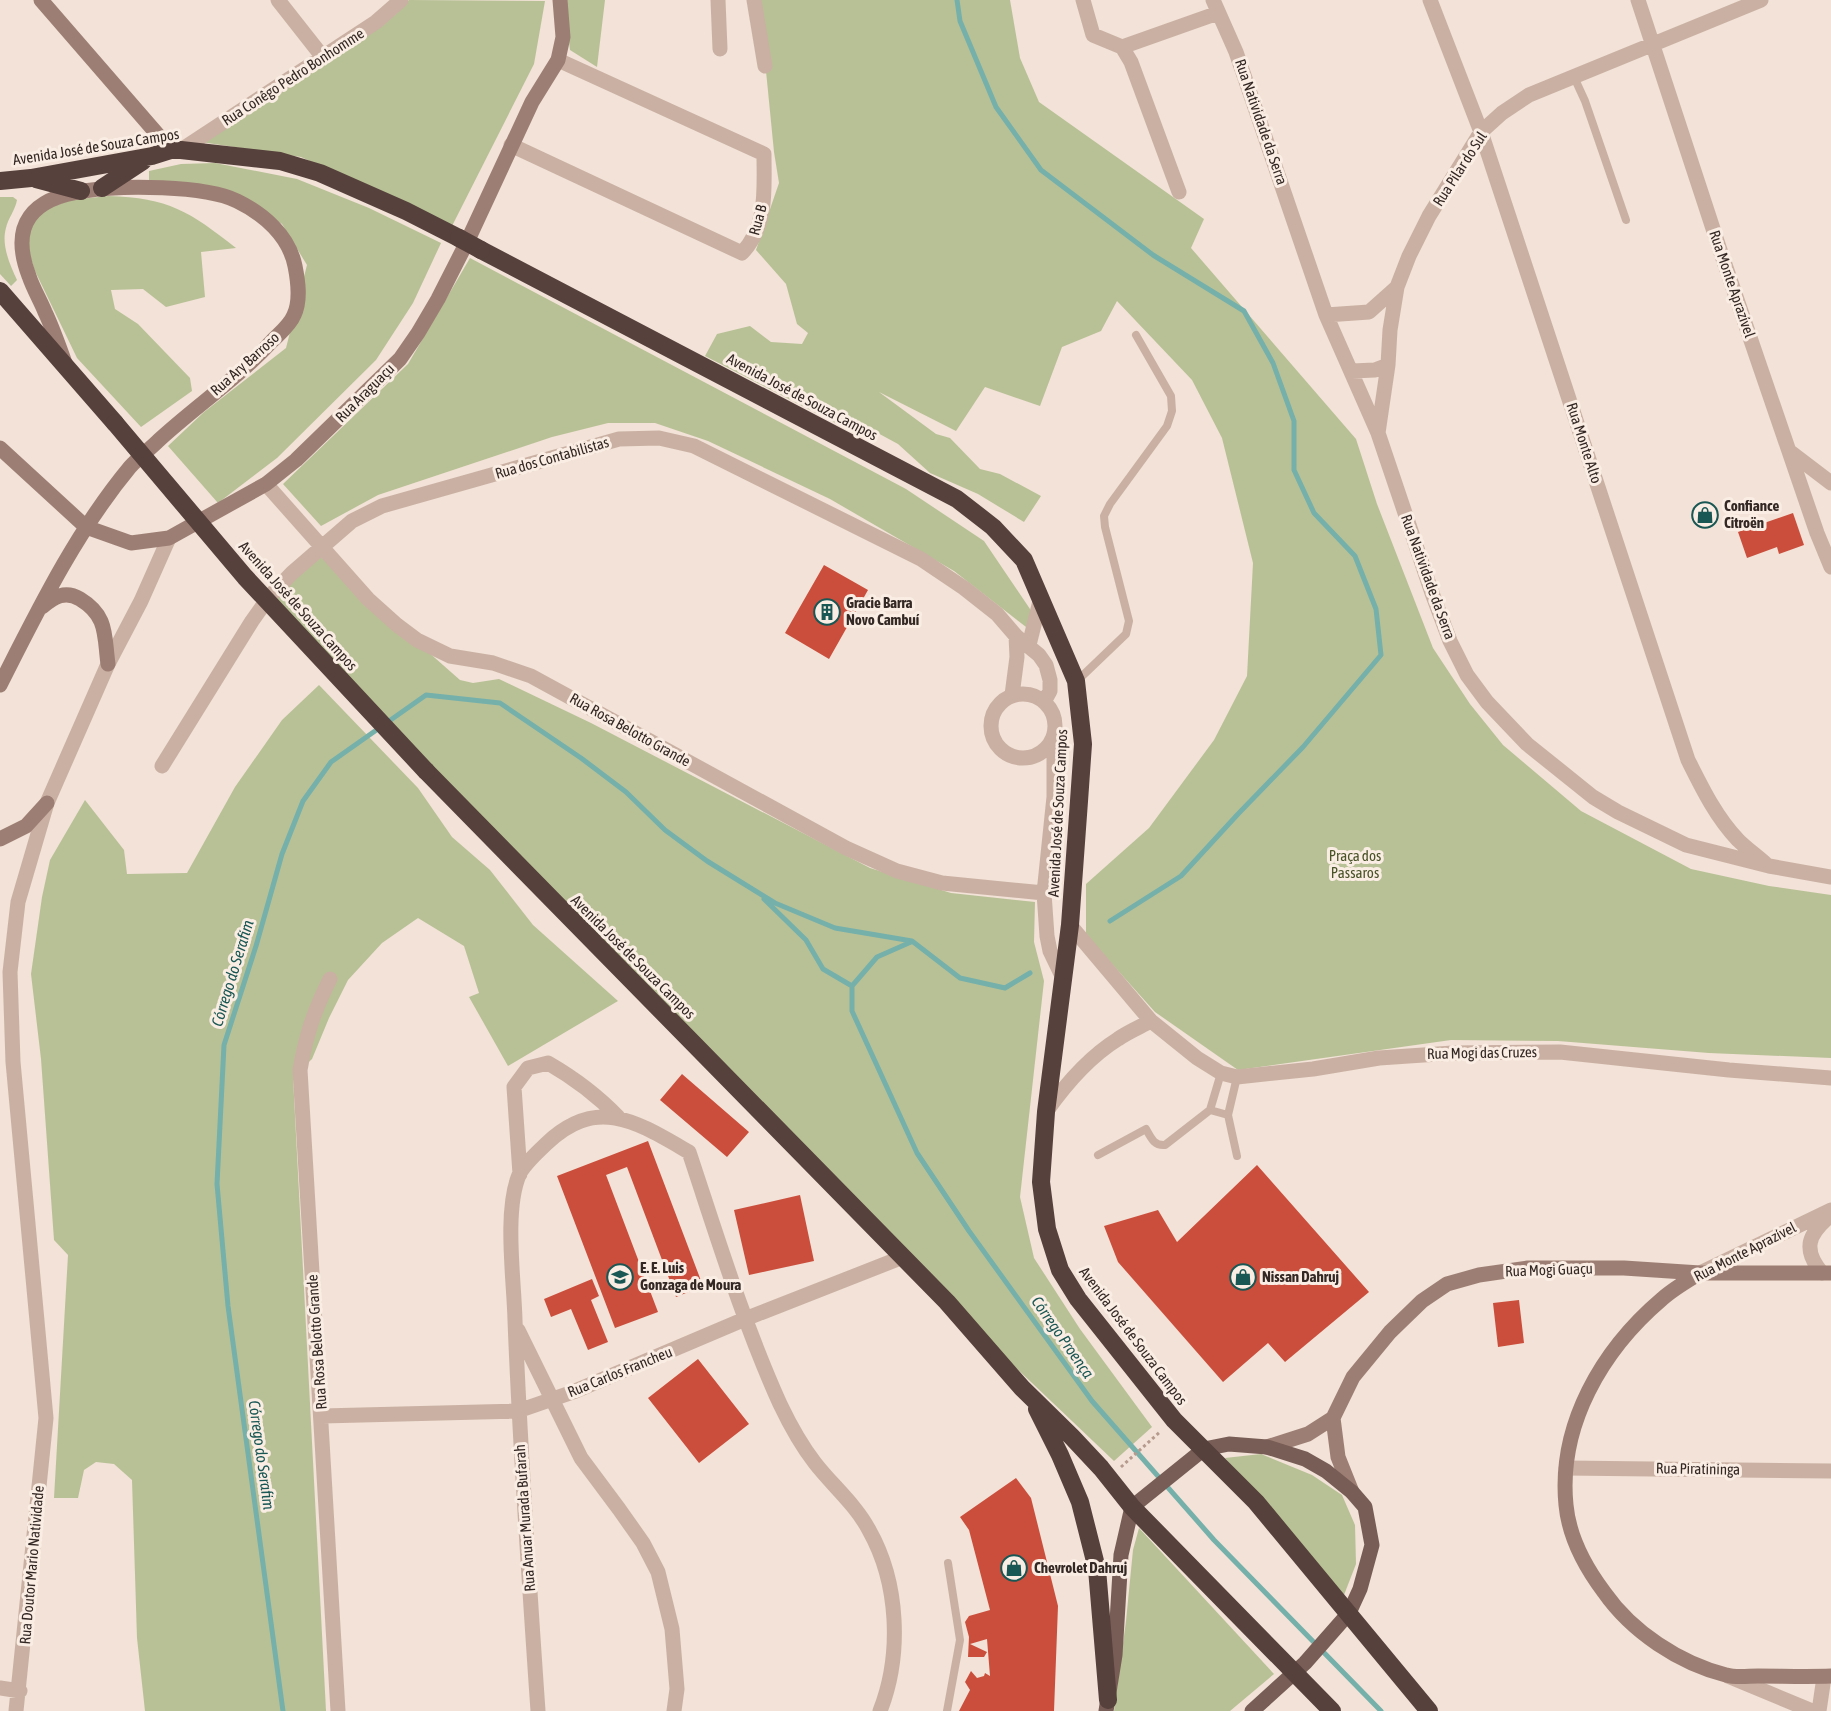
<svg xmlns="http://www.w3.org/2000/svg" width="1831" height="1711" font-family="'Asap Condensed',sans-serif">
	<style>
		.green { fill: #b8c196 }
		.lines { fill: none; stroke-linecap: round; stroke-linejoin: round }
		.stream { stroke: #75b0ab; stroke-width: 5 }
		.building { fill: #cb4e3c }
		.path { stroke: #b69a8d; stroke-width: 3; stroke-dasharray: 3 3; stroke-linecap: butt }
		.lane { stroke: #cab0a3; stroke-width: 8 }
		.street { stroke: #cab0a3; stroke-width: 15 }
		.secondary { stroke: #9d7e74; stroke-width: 15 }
		.primary { stroke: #775d55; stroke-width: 15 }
		.highway { stroke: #56413c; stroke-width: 18 }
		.highway-bridge { stroke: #56413c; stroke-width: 18 }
		.labels { text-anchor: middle; stroke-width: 6; stroke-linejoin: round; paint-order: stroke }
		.street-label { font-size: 15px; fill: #342825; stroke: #faede3 }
		.poi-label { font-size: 15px; font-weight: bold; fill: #342825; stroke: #faede3; text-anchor: start }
		.park-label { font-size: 15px; fill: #495328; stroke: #faede3 }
		.water-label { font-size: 16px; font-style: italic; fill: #195754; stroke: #faede3 }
	</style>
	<rect width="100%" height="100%" fill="#f2e2d7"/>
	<path class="green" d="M409,0L545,1L534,64L452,226L301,157L201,142L396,14Z
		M564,0H605L597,67L570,50Z
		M759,0H1010L1020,58L1039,102L1204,219L1191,248L1356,439L1377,504L1433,648L1470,704L1503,745L1581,811L1691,869L1769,886L1831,895V1058L1709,1053L1558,1041L1451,1040L1238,1070L1155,1012L1086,935V884L1149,828L1214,740L1247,676L1253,563L1222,438L1192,380L1117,301L1101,331L1062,347L1040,406L985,387L956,431L879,392L936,434L950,438L980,469L1000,474L1041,496L1024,522L978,494L930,473L898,444L863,425L851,431L705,356L717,334L750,326L771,342L802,344L808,333L797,324L786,284L756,250L779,183L774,152Z
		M215,163L297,179L369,208L441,243L413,303L376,360L277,458L218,503L168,446L204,412L286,348L307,265L282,224L241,197L149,181V171L181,164Z
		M108,196C169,198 189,211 236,248L201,252L205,297L166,307L143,289L111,290L115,309L138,324L190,378L192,391L141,427L77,358L35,271L29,253L27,228L46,209L71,200Z
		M0,197H13L17,200C15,211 8,218 6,228C1,245 10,265 17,280L11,286L0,274Z
		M470,258L906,489L984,541L1030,609V630L954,571L830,499L708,441L655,423H608L552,437L378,495L321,526L283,484L408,364Z
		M321,547L368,599L460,680L473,683L499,679L591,723L870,868L951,893L1035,902L1034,942L1044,981L1020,1197L1034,1258L1080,1329L1152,1427L1114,1461L947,1302L269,597Z
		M319,685L418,788L452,837L490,870L533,925L618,1001L508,1066L469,997L479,993L464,946L418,918L382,943L348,980L329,1018L312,1059L293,1077L326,1711H145L137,1638L132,1480L114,1464L96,1462L84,1470L78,1498H54L68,1255L54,1240L41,1059L31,974L42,897L50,860L85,800L124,850L127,874L187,873L235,787L282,720Z
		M1261,1454L1312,1475L1342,1495L1355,1525L1356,1564L1344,1595L1225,1458Z
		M1139,1528L1274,1674L1230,1711H1114L1126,1621L1133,1550Z"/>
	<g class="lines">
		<path class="stream" d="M957,0L960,21L996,107L1041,170L1153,255L1244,311L1273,363L1294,421V470L1314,513L1355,556L1376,609L1381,655L1303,747L1238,814L1181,876L1110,921
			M764,899L806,940L823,969L852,986
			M911,942L877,957L852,986V1011L917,1153L969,1231L1092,1401L1214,1540L1381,1711
			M283,1711L228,1306L217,1184L224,1045L256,946L282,854L303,801L331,762L426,695L500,703L581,758L626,792L665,830L707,861L775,903L835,928L912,941L960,978L1005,988L1030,973"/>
	</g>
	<path class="building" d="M1793,513L1804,545L1779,554L1777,547L1747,558L1738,532Z
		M824,565L868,590L829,659L785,633Z
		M682,1074L749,1132L727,1157L660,1100Z
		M648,1141L703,1286L676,1297L627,1167L606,1175L658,1312L615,1328L557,1176Z
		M1257,1165L1369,1292L1285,1362L1268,1343L1223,1382L1118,1262L1104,1226L1158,1210L1177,1242Z
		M800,1195L814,1261L749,1275L734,1210Z
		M592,1279L599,1296L591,1300L608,1342L588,1350L571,1309L551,1317L544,1299Z
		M1519,1300L1524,1343L1498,1347L1493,1303Z
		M698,1359L749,1424L699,1463L648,1398Z
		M1016,1478L1031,1498L1058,1606L1054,1711H959L970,1690L965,1682L971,1671L977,1678L984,1676L985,1673L990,1676L987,1639L970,1644L987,1652L984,1657H968L969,1637L965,1622L969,1616L990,1610L969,1530L960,1517Z"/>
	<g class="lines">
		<path class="path" d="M1121,1467L1161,1431"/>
		<path class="lane" d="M1574,77L1585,101L1626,220
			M1078,680L1126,634L1129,621L1105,527L1104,516L1110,504L1167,426L1172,411L1171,396L1136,335
			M1237,1077L1228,1115L1237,1156
			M1210,1110L1228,1115
			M1098,1155L1146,1129C1151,1138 1154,1146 1165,1145L1210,1110L1221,1073
			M947,1711L960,1640L948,1563"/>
		<path class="street" d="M278,0L322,56
			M718,0L720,49
			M754,0L765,66
			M1083,0L1093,35L1122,47L1131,62L1179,192
			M1213,0L1236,52L1326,315L1378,433L1432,593L1450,641L1467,675L1487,702L1527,744L1593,797L1618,812L1686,845L1769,866L1831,877
			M1430,0L1481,132L1688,760C1702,788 1716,817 1738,840C1746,848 1757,856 1766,864
			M1638,0L1719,247L1817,533L1831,567
			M1122,47L1218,13
			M511,145L742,253C768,225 764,190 764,154L558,60
			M181,150L376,22L401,0
			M1326,315L1369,312L1397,287
			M1352,371L1375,370L1388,365
			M1378,433L1388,365L1390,330L1397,287L1409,256L1429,216L1481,132L1502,113L1529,95L1761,0
			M1789,451L1831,483
			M266,484L368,599L397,625L417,640L450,656L493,663L531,676L846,848L897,871L942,883L1044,893
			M1029,645L1040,601
			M991 726a32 32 0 1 1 64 0a32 32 0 1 1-64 0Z
			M1012,695L1017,657L1016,636
			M1054,733V797L1044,893L1047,936L1050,951L1063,978
			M162,766L252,621L269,597L292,573L352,521L382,506L619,439L659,438L694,446L921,559L964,588L997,614L1016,636L1039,655L1046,665L1050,680V691L1044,702
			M1070,925L1151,1021L1197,1058L1221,1073L1237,1077L1313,1069L1379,1058L1453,1053L1560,1052L1729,1070L1831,1078
			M330,979C314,1011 306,1035 300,1070L338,1711
			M1046,1112C1065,1085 1089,1057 1118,1039C1128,1032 1140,1027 1151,1021
			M520,1174L514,1087L528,1068L548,1063C574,1078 597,1095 618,1117
			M1700,1273L1831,1210
			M1822,1273C1802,1249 1808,1234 1831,1215
			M518,1330L581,1458L619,1509L643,1543L658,1572L672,1629L677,1689L674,1711
			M322,1416L518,1411L573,1392L745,1319L903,1257
			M1566,1468L1831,1471
			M1728,1676L1812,1711
			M0,1688L20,1691
			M16,1711L46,1418L13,1062L10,972L18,902L47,803L108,664L141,601L169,538
			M538,1711C529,1581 520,1450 515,1320C514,1280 504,1211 519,1175C524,1164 537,1153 546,1144C597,1095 637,1122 689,1152C717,1236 743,1322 780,1404C790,1425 801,1445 815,1463C832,1485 856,1505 869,1530C899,1583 902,1655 880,1711
			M1819,1711L1824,1677"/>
		<path class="secondary" d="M41,0L171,150
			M0,448L86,527L131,543L169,538L266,484L296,460L400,359L418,333L438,299L467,242L532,102L558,60L563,37L560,0
			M42,607C54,597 65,590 80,599C108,616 104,635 108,664
			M0,685C38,610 76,532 130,467C139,457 150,449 159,440C196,406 238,378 272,341C280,333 290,325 294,315C301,300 298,281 295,266C289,236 264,214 237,201C205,185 121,185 84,191C33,198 9,224 29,276C33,288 40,300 45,312C53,329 59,346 65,363
			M0,839L26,826L47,803
			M1700,1273C1687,1281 1673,1289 1662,1299C1602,1350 1558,1425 1566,1505C1569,1537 1586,1568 1604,1592C1632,1632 1679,1663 1726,1675C1736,1678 1748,1676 1758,1676C1782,1676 1807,1677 1831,1676
			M1333,1418L1338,1457L1352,1492
			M1267,1447L1308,1434L1333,1418L1353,1377L1390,1332L1422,1301L1447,1284L1479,1275L1528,1268H1624L1700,1273H1831"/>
		<path class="primary" d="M1106,1711L1115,1655L1121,1555L1132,1507L1204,1449L1229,1444L1267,1447L1305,1459L1326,1471L1352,1492L1365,1507L1372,1545L1360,1589L1349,1613L1305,1663L1252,1711"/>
		<path class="highway" d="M36,179L81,191
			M0,181L31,178L152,156L171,150H181L280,161L320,173L406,211L459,238
			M102,188L143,161
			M481,250L957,499L993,527L1024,560L1076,681L1083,744L1079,801L1070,925L1046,1112L1041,1182L1047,1229L1060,1270L1078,1299L1174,1420L1256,1502L1429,1711
			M0,291L115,423
			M426,771L947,1302L1022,1388L1072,1437L1101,1468L1132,1507L1332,1711
			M1037,1409L1060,1455L1080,1502L1097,1569L1108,1700"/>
		<path class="highway-bridge" d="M459,238L481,250
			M115,423L245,577L426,771"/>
	</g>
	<defs>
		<g id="shop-ring" transform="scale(1.35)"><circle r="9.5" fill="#faede3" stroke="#195754" stroke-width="1.5"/><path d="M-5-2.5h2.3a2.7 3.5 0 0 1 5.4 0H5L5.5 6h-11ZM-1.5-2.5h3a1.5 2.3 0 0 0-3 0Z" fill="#195754"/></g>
		<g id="building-ring" transform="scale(1.35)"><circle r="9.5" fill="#faede3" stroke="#195754" stroke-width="1.5"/><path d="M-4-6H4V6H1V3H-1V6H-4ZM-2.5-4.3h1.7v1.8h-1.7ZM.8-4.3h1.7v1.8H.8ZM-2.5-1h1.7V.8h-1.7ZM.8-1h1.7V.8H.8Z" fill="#195754"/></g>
		<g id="school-ring" transform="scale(1.35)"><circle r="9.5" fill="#faede3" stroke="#195754" stroke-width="1.5"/><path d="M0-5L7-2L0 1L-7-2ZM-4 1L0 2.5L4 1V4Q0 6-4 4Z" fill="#195754"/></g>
	</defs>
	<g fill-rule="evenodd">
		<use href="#shop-ring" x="1705" y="515"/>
		<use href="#building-ring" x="827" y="612"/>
		<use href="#school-ring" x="620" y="1277"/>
		<use href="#shop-ring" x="1243" y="1277"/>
		<use href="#shop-ring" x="1014" y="1568"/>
	</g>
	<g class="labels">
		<g class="street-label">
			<text transform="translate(293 77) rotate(-33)" y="5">Rua Conêgo Pedro Bonhomme</text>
			<text transform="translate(1261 122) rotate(71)" y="5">Rua Natividade da Serra</text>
			<text transform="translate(96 147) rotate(-9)" y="5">Avenida José de Souza Campos</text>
			<text transform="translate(1460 169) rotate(-57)" y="5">Rua Pilar do Sul</text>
			<text transform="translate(758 220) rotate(-75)" y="5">Rua B</text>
			<text transform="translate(1732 284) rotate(71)" y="5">Rua Monte Aprazível</text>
			<text transform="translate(245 364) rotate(-42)" y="5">Rua Ary Barroso</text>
			<text transform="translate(365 393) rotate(-45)" y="5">Rua Araguaçu</text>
			<text transform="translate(802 397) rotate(28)" y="5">Avenida José de Souza Campos</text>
			<text transform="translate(1584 443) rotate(72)" y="5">Rua Monte Alto</text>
			<text transform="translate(552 458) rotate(-16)" y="5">Rua dos Contabilistas</text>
			<text transform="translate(1428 577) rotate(70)" y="5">Rua Natividade da Serra</text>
			<text transform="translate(298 606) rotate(48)" y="5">Avenida José de Souza Campos</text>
			<text transform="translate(630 730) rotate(29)" y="5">Rua Rosa Belotto Grande</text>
			<text transform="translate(1058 813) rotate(-87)" y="5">Avenida José de Souza Campos</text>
			<text transform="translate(633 957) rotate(45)" y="5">Avenida José de Souza Campos</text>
			<text transform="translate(1482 1053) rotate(-1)" y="5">Rua Mogi das Cruzes</text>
			<text transform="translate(1745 1252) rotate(-27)" y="5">Rua Monte Aprazível</text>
			<text transform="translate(1549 1270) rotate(-2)" y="5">Rua Mogi Guaçu</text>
			<text transform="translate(1133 1336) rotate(53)" y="5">Avenida José de Souza Campos</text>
			<text transform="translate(317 1342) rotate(-94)" y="5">Rua Rosa Belotto Grande</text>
			<text transform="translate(620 1372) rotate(-22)" y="5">Rua Carlos Francheu</text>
			<text transform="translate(1698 1469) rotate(1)" y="5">Rua Piratininga</text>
			<text transform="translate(525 1518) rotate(-94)" y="5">Rua Anuar Murada Bufarah</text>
			<text transform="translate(32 1565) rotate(-85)" y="5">Rua Doutor Mario Natividade</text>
		</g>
		<g class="poi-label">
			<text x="1724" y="511">Confiance<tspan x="1724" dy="17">Citroën</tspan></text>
			<text x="846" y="608">Gracie Barra<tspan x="846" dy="17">Novo Cambuí</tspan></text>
			<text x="640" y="1273">E. E. Luis<tspan x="640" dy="17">Gonzaga de Moura</tspan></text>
			<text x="1262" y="1282">Nissan Dahruj</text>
			<text x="1034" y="1573">Chevrolet Dahruj</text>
		</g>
		<g class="park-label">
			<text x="1355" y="861">Praça dos<tspan x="1355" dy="17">Passaros</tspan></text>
		</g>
		<g class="water-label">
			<text transform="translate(232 973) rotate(-73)" y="6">Córrego do Serafim</text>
			<text transform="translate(1063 1337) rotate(55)" y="6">Córrego Proença</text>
			<text transform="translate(262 1455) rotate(82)" y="6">Córrego do Serafim</text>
		</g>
	</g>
</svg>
